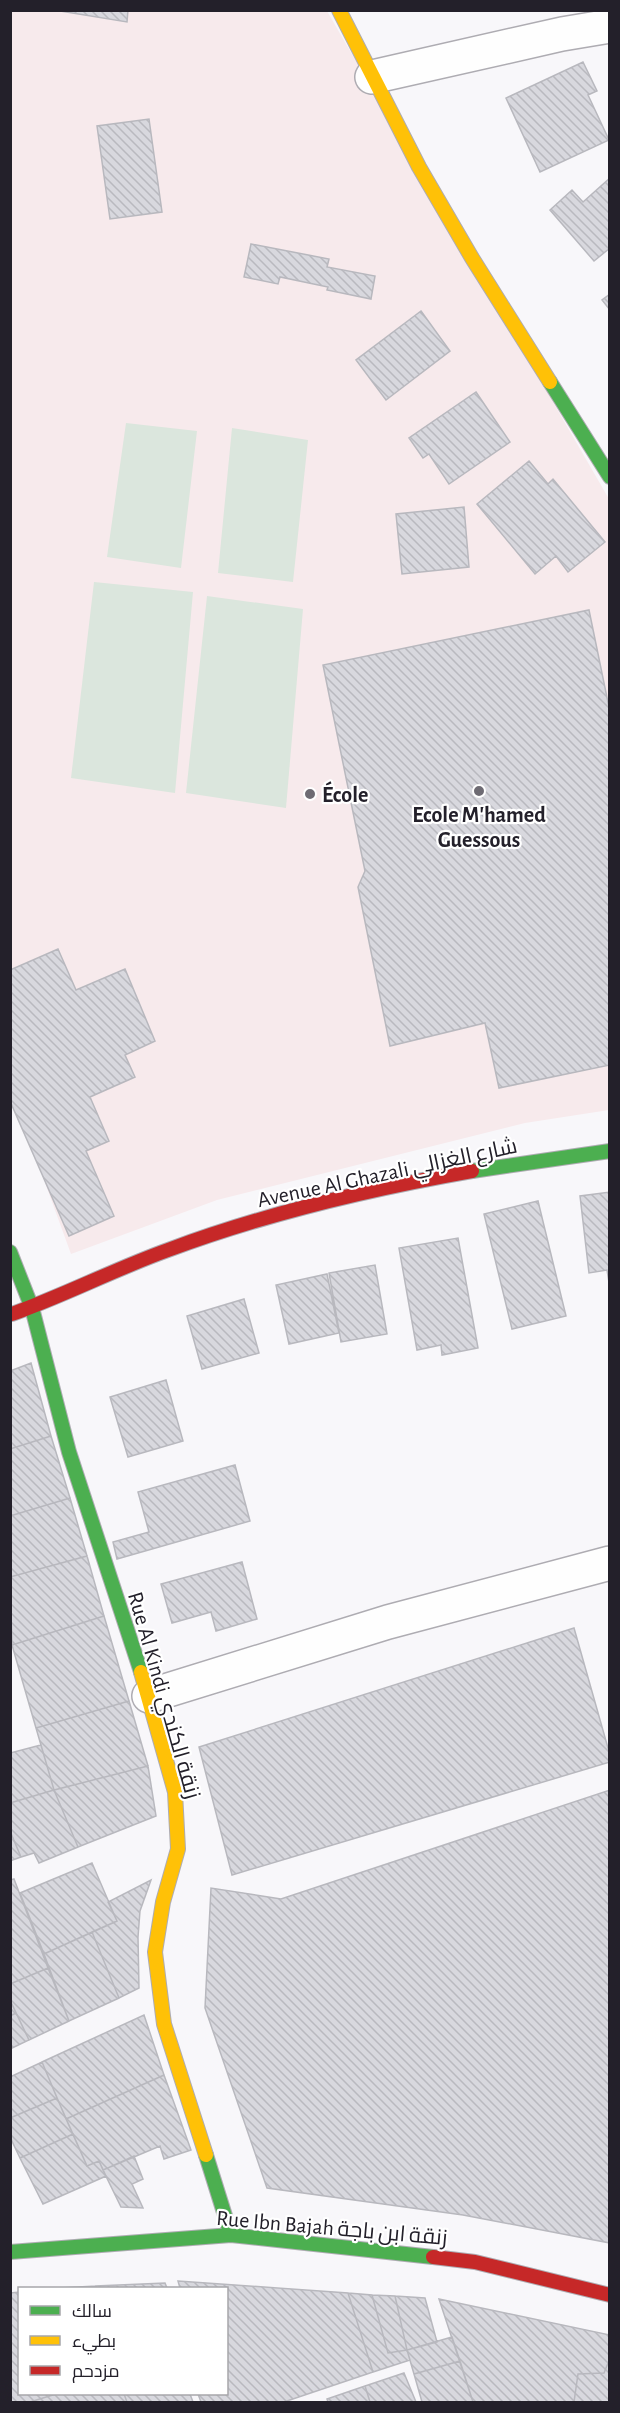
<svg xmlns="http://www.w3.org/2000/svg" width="620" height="2413" font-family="'Alegreya Sans',Cairo,sans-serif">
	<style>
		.education { fill: #f7eaec }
		.park { fill: #dbe6dd }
		.building { fill: url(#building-back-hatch); stroke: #b8b8be; stroke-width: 1.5 }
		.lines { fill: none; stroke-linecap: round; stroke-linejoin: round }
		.street-casing { stroke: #aeacb2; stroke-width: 36 }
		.fast-casing { stroke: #aeacb2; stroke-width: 16 }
		.slow-casing { stroke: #aeacb2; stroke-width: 16 }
		.jam-casing { stroke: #aeacb2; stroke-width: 16 }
		.street { stroke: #fefefe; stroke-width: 33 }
		.fast { stroke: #4caf50; stroke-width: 14 }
		.slow { stroke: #ffc107; stroke-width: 14 }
		.jam { stroke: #c62828; stroke-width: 14 }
		.poi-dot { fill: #6e6b73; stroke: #fff; stroke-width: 2 }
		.labels { text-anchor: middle; stroke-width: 4.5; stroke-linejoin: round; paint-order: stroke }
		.poi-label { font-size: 22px; font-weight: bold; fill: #23202a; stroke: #fff; text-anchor: start }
		.street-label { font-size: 22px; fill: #23202a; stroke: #fff }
	</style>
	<defs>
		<pattern id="building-back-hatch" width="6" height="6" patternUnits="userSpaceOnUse" patternTransform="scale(1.5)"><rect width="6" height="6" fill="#d8d8de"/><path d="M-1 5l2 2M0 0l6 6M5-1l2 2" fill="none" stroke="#b9b9bf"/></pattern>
	</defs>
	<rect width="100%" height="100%" fill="#f8f7fa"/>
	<path class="education" d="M11,11H327L609,499V1110L525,1123L217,1200L71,1254L11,1089Z"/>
	<path class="park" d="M126,423L197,431L181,568L107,557Z
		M232,428L308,440L293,582L218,573Z
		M94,582L193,592L175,793L71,778Z
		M207,596L303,609L286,808L186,793Z"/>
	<path class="building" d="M54,10H128L127,22Z
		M583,62L597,91L588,95L609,140L540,172L506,98Z
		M149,119L162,212L110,219L97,126Z
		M610,178V248L594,261L550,210L572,190L583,202Z
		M251,244L329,259L327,267L375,276L371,299L327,290L328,287L280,277L278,284L244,277Z
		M610,294V310L602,300Z
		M421,311L450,351L386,400L356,360Z
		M476,392L510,442L449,484L429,454L423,458L409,438Z
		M529,461L548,484L553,479L605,542L568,572L556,556L535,574L477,504Z
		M464,507L469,567L402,574L396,514Z
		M589,610L610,712V1065L499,1088L485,1023L390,1046L358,887L365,871L323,665Z
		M58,949L76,990L125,969L155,1041L125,1055L135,1077L90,1097L109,1141L86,1151L114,1216L69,1236L10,1101V970Z
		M610,1192V1289L607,1270L589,1273L580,1196Z
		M538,1201L566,1316L512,1329L484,1214Z
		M458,1238L478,1348L442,1355L441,1345L417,1350L399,1248Z
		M375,1265L387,1334L341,1342L329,1273Z
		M327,1274L339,1333L289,1344L276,1285Z
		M244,1299L259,1353L202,1369L187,1316Z
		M31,1363L51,1436L10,1449V1371Z
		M166,1380L183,1441L128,1457L110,1397Z
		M51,1436L70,1498L10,1516V1449Z
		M235,1465L250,1521L117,1559L113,1542L149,1532L138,1492Z
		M70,1498L87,1556L10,1577V1516Z
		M87,1556L104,1616L12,1645L10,1577Z
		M242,1562L257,1619L216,1631L211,1612L172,1623L161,1584Z
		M104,1616L129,1701L36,1728L12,1645Z
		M574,1628L610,1755V1762L232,1875L199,1747Z
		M129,1701L148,1766L54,1790L36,1728Z
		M41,1745L54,1790L10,1803V1753Z
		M148,1766L156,1816L78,1847L54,1790Z
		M54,1790L78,1847L39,1863L34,1853L21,1857L10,1831V1803Z
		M610,1790V2243L463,2215L267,2188L205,2008L211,1888L281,1899Z
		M10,1831L21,1857L10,1861Z
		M92,1863L117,1921L44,1954L20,1893Z
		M14,1879L48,1968L10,1984V1880Z
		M151,1880L140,1911L138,1937L139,1988L119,1998L92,1932L117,1921L108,1902Z
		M92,1932L119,1998L69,2021L44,1954Z
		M48,1968L69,2021L29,2040L10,2000V1984Z
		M10,2000L16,2013L10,2016Z
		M16,2013L29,2040L10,2049V2016Z
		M144,2015L164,2075L66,2119L42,2062Z
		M42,2062L57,2098L10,2118V2077Z
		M164,2075L191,2150L164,2159L160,2146L103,2170L99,2161L87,2166L66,2119Z
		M57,2098L73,2134L20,2158L10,2137V2118Z
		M73,2134L87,2166L99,2161L106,2176L43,2204L20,2158Z
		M134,2156L143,2179L132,2184L143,2208L121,2207L103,2170Z
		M178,2281L348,2293L373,2372L284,2402H201L198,2394H226V2288H180Z
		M165,2283L167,2288H97L96,2286Z
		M96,2286L97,2288H59Z
		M20,2292V2394H56L30,2402H10V2293Z
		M348,2293L372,2295L388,2353L407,2350L410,2360L373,2372Z
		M372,2295L395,2296L407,2350L388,2353Z
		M395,2296L425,2298L437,2342L407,2350Z
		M439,2299L610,2335V2358L604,2373L578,2374L574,2402H473Z
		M452,2337L460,2361L414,2374L407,2350Z
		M610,2358V2402H574L578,2374L604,2373Z
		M460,2361L473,2402H422L414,2374Z
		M404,2373L416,2402H370L365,2386Z
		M365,2386L370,2402H328L327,2399Z
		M56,2394H124L127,2402H30Z
		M124,2394H190L193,2402H127Z"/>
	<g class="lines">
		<g class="street-casing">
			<path id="street" d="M372,77L562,34L610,26
				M149,1696L388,1622L610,1563"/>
		</g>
		<g class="fast-casing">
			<path id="fast" d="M550,382L610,477
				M472,1171L610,1151
				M10,1252L32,1308L69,1452L141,1672
				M206,2155L231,2235
				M10,2252L231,2235L433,2257"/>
		</g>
		<g class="slow-casing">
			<path id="slow" d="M339,10L419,167L472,258L550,382
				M141,1672L175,1792L178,1849L163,1902L155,1952L164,2024L206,2155"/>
		</g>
		<g class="jam-casing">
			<path id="jam" d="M12,1314C65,1295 115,1269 168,1250C267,1213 369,1189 472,1171
				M433,2257L475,2262L610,2295"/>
		</g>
		<use href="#street" class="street"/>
		<use href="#fast" class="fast"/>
		<use href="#slow" class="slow"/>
		<use href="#jam" class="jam"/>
	</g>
	<g class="poi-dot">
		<circle cx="479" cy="791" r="6"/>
		<circle cx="310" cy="794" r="6"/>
	</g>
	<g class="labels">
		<g class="poi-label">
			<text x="322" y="802">École</text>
			<text x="479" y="822" text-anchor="middle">Ecole M'hamed<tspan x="479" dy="25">Guessous</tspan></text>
		</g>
		<g class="street-label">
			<text transform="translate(387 1172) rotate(-12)" y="8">Avenue Al Ghazali شارع الغزالي</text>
			<text transform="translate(165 1695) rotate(74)" y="8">Rue Al Kindi زنقة الكندي</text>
			<text transform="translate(332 2227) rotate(5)" y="8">Rue Ibn Bajah زنقة ابن باجة</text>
		</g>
	</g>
	<rect width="620" height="2413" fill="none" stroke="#23202a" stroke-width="24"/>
	<rect x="18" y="2287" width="210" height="108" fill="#ffffff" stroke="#a7a6aa" stroke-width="1.5"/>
	<rect x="30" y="2306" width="30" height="9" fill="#4caf50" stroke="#a7a6aa" stroke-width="1.5"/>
	<text x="72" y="2317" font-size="18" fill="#23202a">سالك</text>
	<rect x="30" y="2336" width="30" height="9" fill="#ffc107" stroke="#a7a6aa" stroke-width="1.5"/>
	<text x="72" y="2347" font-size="18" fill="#23202a">بطيء</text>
	<rect x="30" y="2366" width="30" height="9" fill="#c62828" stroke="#a7a6aa" stroke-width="1.5"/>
	<text x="72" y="2377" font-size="18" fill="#23202a">مزدحم</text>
</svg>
